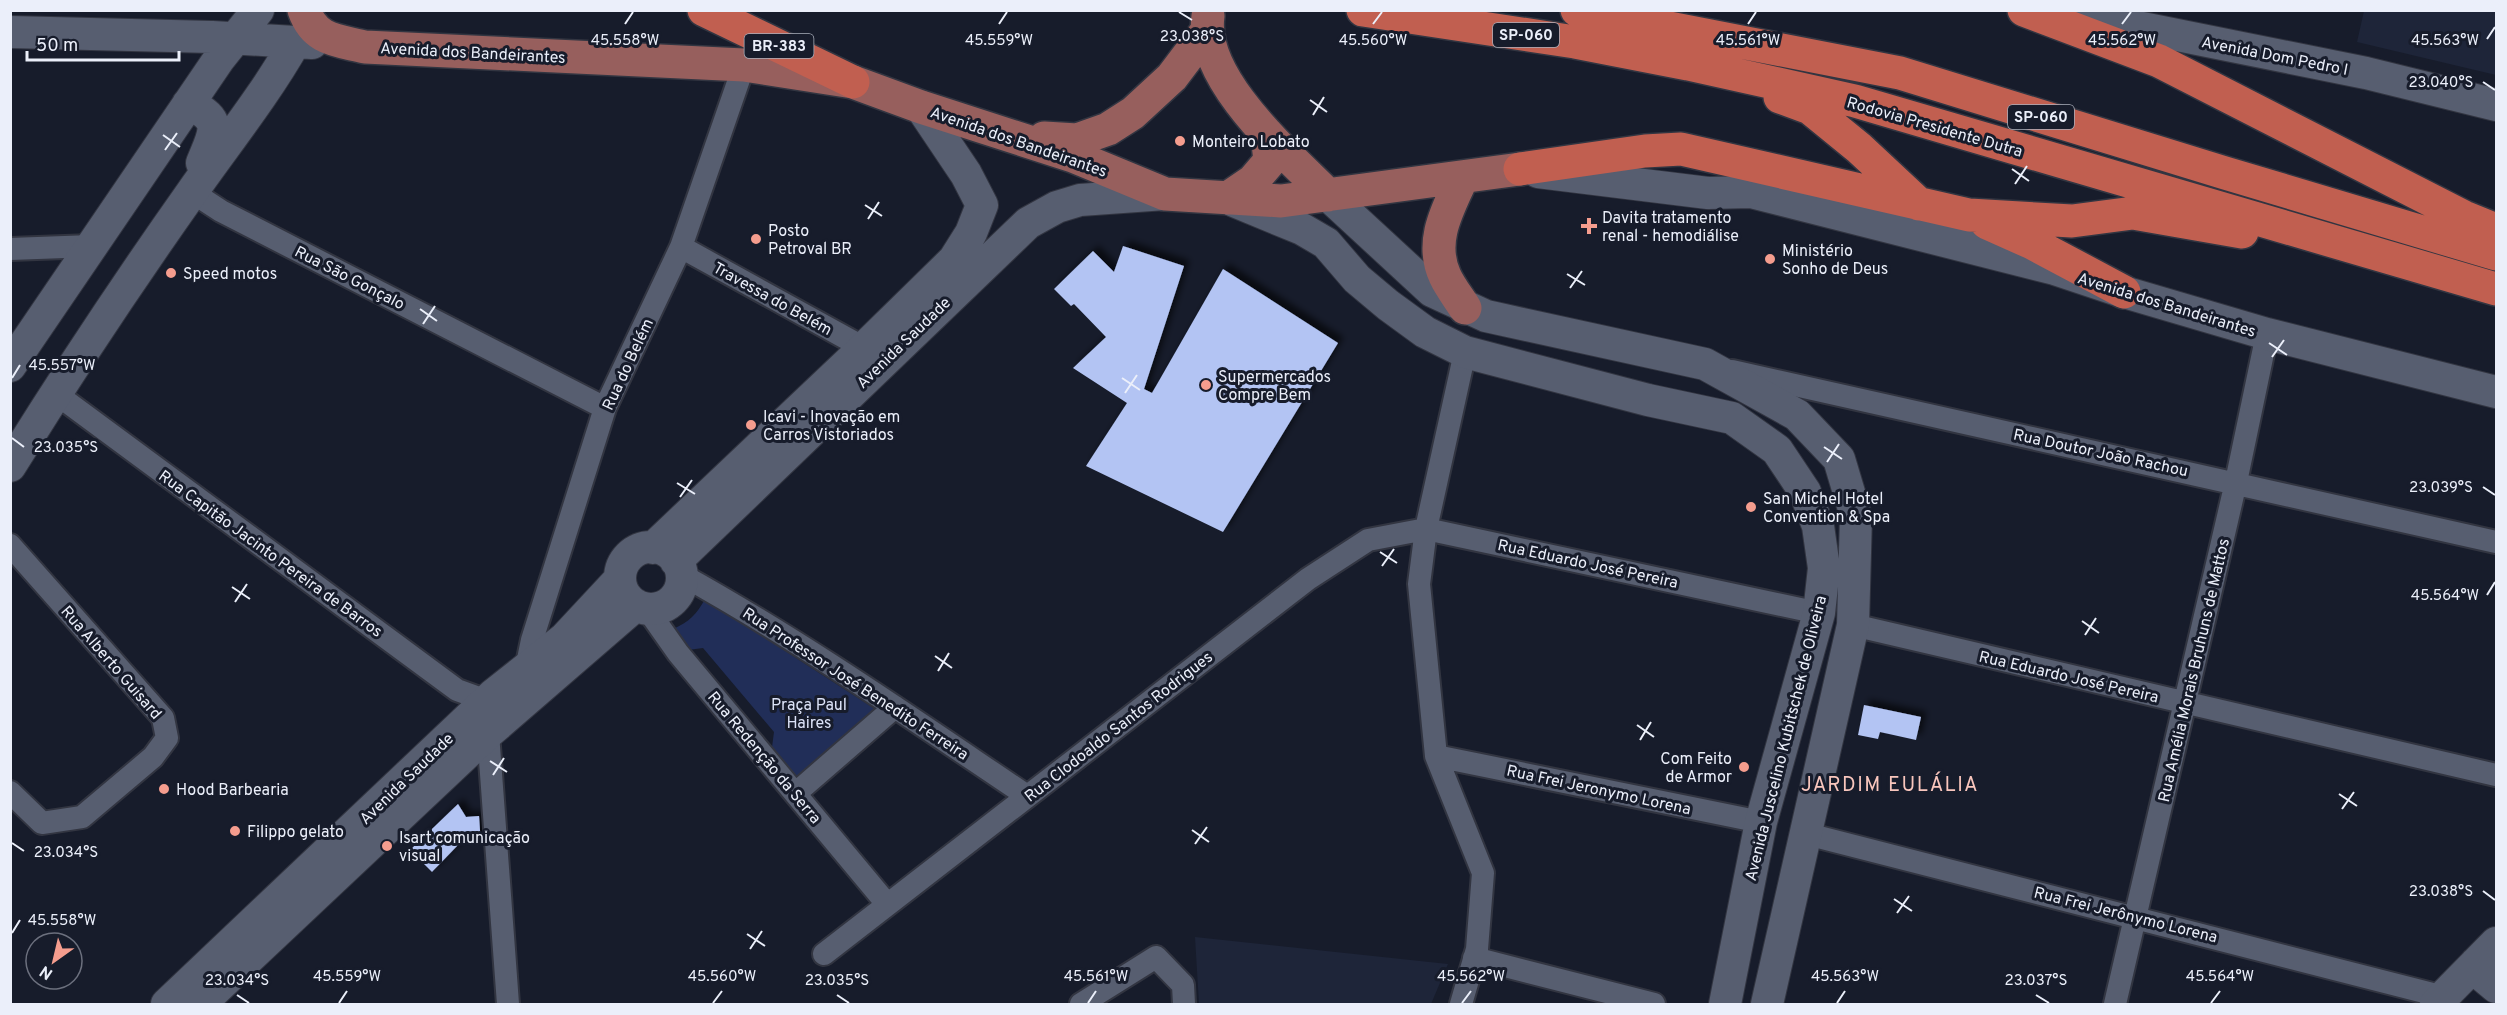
<svg xmlns="http://www.w3.org/2000/svg" width="2507" height="1015" font-family="Overpass,sans-serif">
	<style>
		.built { fill: #1e2539 }
		.green { fill: #212e58 }
		.building { fill: #b3c4f3; filter: url(#shadow) }
		.lines { fill: none; stroke-linecap: round; stroke-linejoin: round }
		.street-casing { stroke: #323541; stroke-width: 26 }
		.secondary-casing { stroke: #323541; stroke-width: 34 }
		.primary-casing { stroke: #323541; stroke-width: 36 }
		.highway-casing { stroke: #323541; stroke-width: 36 }
		.street { stroke: #575e70; stroke-width: 22 }
		.secondary { stroke: #575e70; stroke-width: 32 }
		.primary { stroke: #975f5d; stroke-width: 33 }
		.highway { stroke: #c15f50; stroke-width: 33 }
		.ticks { fill: none; stroke: #ebeffa; stroke-width: 2 }
		.poi-dot { fill: #f59d8e; stroke: #171c2b; stroke-width: 2 }
		.labels { text-anchor: middle; stroke-width: 6; stroke-linejoin: round; paint-order: stroke }
		.shield { fill: #171c2b; stroke: #abb0bc; stroke-width: 1.5 }
		.shield-label { font-size: 15px; font-weight: bold; fill: #ebeffa }
		.street-label { font-size: 16px; fill: #ebeffa; stroke: #171c2b }
		.poi-label { font-size: 16px; fill: #ebeffa; stroke: #171c2b; text-anchor: start }
		.park-label { font-size: 16px; fill: #dce3f8; stroke: #171c2b }
		.quarter-label { font-size: 20px; letter-spacing: 1.5px; fill: #f9c6bd; stroke: #171c2b }
		.ticks-label { font-size: 15px; text-anchor: middle; fill: #ebeffa; stroke: #171c2b; stroke-width: 6; stroke-linejoin: round; paint-order: stroke }
	</style>
	<defs>
		<filter id="shadow"><feDropShadow dx="5.5" dy="-5.5" stdDeviation="3" flood-color="#0009"/></filter>
	</defs>
	<rect width="100%" height="100%" fill="#171c2b"/>
	<path class="built" d="M2364,11H2496V75L2357,42Z
		M1195,937L1448,964L1431,1004H1199Z"/>
	<path class="green" d="M705,599L875,709L794,779L771,755L774,732L703,648L688,650L673,629C689,622 697,614 705,599Z"/>
	<path class="building" d="M1123,246L1184,266L1144,389L1152,393L1223,269L1338,343L1223,532L1086,466L1127,403L1073,368L1106,337L1074,304L1071,306L1054,289L1093,251L1114,272Z
		M1864,705L1921,717L1916,740L1880,732L1878,739L1858,735Z
		M458,804L466,817L479,816L481,845L459,844L432,872L410,850Z"/>
	<g class="lines">
		<g class="street-casing">
			<path id="street" d="M192,192L221,211L605,408
				M681,247L864,348
				M10,249L92,246
				M1732,371L2496,542
				M55,393L457,690L479,698L493,695
				M10,545L163,718L167,738L153,757L82,817L42,823L10,792
				M682,575C801,641 914,720 1027,796
				M647,609L678,653L887,904
				M1853,625L2496,775
				M526,669L532,640L605,408L681,247L744,65
				M488,733L508,1004
				M1436,756L1761,822
				M796,793L895,707
				M1807,834L2444,997
				M824,954L1308,579L1368,540L1426,529L1819,613
				M1474,958L1654,1004
				M1081,1004L1156,957L1183,985L1184,1004
				M1461,1004L1477,949L1483,873L1436,756L1419,584L1426,529L1465,352
				M2115,1004L2236,482L2267,334"/>
		</g>
		<g class="secondary-casing">
			<path id="secondary" d="M2053,10L2366,73L2496,105
				M10,32L212,37L312,43
				M188,104C225,119 214,133 202,163
				M1538,172L1708,193L1751,192L2055,269L2124,292L2267,334L2496,392
				M1328,195L1432,291L1486,316L1705,364L1797,415L1839,459L1856,516L1853,625L1767,1004
				M1234,201L1302,229L1326,243L1357,279L1388,305L1425,332L1465,352L1648,400L1732,418L1777,450L1805,492L1818,526L1824,568L1819,613L1761,822L1725,1004
				M10,366L219,59L258,10
				M10,466C68,373 129,281 192,192C227,142 265,95 295,42
				M620 578a31 31 0 1 1 62 0a31 31 0 1 1-62 0Z
				M653,548L864,348L954,260L971,233L982,205L966,174L921,107
				M676,561L1028,223L1057,207L1080,200L1165,194
				M2476,963L2478,972L2496,987
				M167,1004L493,695L565,638L620,579
				M200,1004L488,733L636,605
				M2436,1004L2496,943"/>
		</g>
		<g class="primary-casing">
			<path id="primary" d="M304,10C315,41 337,40 365,47L744,65L853,82L921,107L1073,156L1165,194L1281,201L1520,169
				M1208,16C1199,79 1287,154 1328,195
				M1044,138L1077,140L1108,129L1133,113L1172,77L1206,32
				M1462,178C1448,209 1429,241 1445,276C1450,287 1458,297 1465,308
				M1228,198L1253,181L1270,161L1267,134"/>
		</g>
		<g class="highway-casing">
			<path id="highway" d="M704,10L853,82
				M1363,10L1575,42L1688,64L1855,101L2496,289
				M1577,10L1900,73L2225,173L2496,254
				M2024,10L2159,61L2464,217L2496,230
				M1780,97L1810,108L1859,148L1919,204
				M1520,169L1645,151L1681,149L1969,215L2072,221L2133,213L2242,232
				M1987,223L2032,243L2124,292"/>
		</g>
		<use href="#street" class="street"/>
		<use href="#secondary" class="secondary"/>
		<use href="#primary" class="primary"/>
		<use href="#highway" class="highway"/>
	</g>
	<path class="ticks" d="M1179,12L1192,20M625,24L633,12M999,24L1007,12M1373,24L1382,12M1748,24L1756,12M2122,24L2131,12M2487,39L2495,27M2483,82L2495,90M1310,100L1327,112M1313,115L1324,97M163,135L180,147M165,150L177,133M2012,169L2029,181M2015,184L2027,166M865,205L882,216M868,219L879,202M1567,274L1585,285M1570,288L1582,271M420,309L437,321M423,324L435,306M2269,343L2287,355M2272,357L2284,340M12,378L20,365M1122,378L1140,390M1125,393L1137,375M12,438L24,447M1824,447L1842,459M1827,462L1839,444M677,483L695,494M2483,487L2495,495M680,497L692,480M1380,552L1397,563M1382,566L1394,549M232,587L250,599M2487,595L2495,582M235,602L247,584M2082,621L2099,633M2085,635L2096,618M935,656L952,668M938,671L949,653M1637,725L1654,737M1640,740L1651,722M490,761L507,772M493,775L504,758M2339,794L2357,806M2342,809L2354,792M1192,830L1209,842M12,843L24,851M1195,844L1207,827M2483,891L2495,900M1894,899L1912,911M1897,913L1909,896M12,933L20,920M747,934L765,946M750,949L762,931M237,995L249,1003M837,995L849,1003M2036,995L2049,1003M339,1003L347,991M713,1003L722,991M1088,1003L1096,991M1462,1003L1471,991M1837,1003L1845,991M2211,1003L2220,991"/>
	<g class="poi-dot">
		<circle cx="1180" cy="141" r="6"/>
		<path d="M1586 217h6v6h6v6h-6v6h-6v-6h-6v-6h6z"/>
		<circle cx="756" cy="239" r="6"/>
		<circle cx="1770" cy="259" r="6"/>
		<circle cx="171" cy="273" r="6"/>
		<circle cx="1206" cy="385" r="6"/>
		<circle cx="751" cy="425" r="6"/>
		<circle cx="1751" cy="507" r="6"/>
		<circle cx="1744" cy="767" r="6"/>
		<circle cx="164" cy="789" r="6"/>
		<circle cx="235" cy="831" r="6"/>
		<circle cx="387" cy="846" r="6"/>
	</g>
	<g class="labels">
		<g class="shield">
			<rect x="1493" y="23" width="66" height="24" rx="4.5"/>
			<rect x="744.5" y="34" width="69" height="24" rx="4.5"/>
			<rect x="2008" y="105" width="66" height="24" rx="4.5"/>
		</g>
		<g class="shield-label">
			<text x="1526" y="40">SP-060</text>
			<text x="779" y="51">BR-383</text>
			<text x="2041" y="122">SP-060</text>
		</g>
		<g class="street-label">
			<text transform="translate(473 52) rotate(3)" y="6">Avenida dos Bandeirantes</text>
			<text transform="translate(2275 55) rotate(11)" y="6">Avenida Dom Pedro I</text>
			<text transform="translate(1935 126) rotate(16)" y="6">Rodovia Presidente Dutra</text>
			<text transform="translate(1019 141) rotate(19)" y="6">Avenida dos Bandeirantes</text>
			<text transform="translate(350 277) rotate(27)" y="6">Rua São Gonçalo</text>
			<text transform="translate(773 298) rotate(29)" y="6">Travessa do Belém</text>
			<text transform="translate(2167 304) rotate(17)" y="6">Avenida dos Bandeirantes</text>
			<text transform="translate(903 342) rotate(-44)" y="6">Avenida Saudade</text>
			<text transform="translate(627 364) rotate(-65)" y="6">Rua do Belém</text>
			<text transform="translate(2101 452) rotate(12)" y="6">Rua Doutor João Rachou</text>
			<text transform="translate(271 553) rotate(36)" y="6">Rua Capitão Jacinto Pereira de Barros</text>
			<text transform="translate(1588 563) rotate(12)" y="6">Rua Eduardo José Pereira</text>
			<text transform="translate(112 662) rotate(49)" y="6">Rua Alberto Guisard</text>
			<text transform="translate(2193 670) rotate(-77)" y="6">Rua Amélia Morais Bruhuns de Mattos</text>
			<text transform="translate(2069 676) rotate(13)" y="6">Rua Eduardo José Pereira</text>
			<text transform="translate(856 683) rotate(33)" y="6">Rua Professor José Benedito Ferreira</text>
			<text transform="translate(1118 726) rotate(-38)" y="6">Rua Clodoaldo Santos Rodrigues</text>
			<text transform="translate(1785 738) rotate(-76)" y="6">Avenida Juscelino Kubitschek de Oliveira</text>
			<text transform="translate(765 757) rotate(50)" y="6">Rua Redenção da Serra</text>
			<text transform="translate(406 778) rotate(-44)" y="6">Avenida Saudade</text>
			<text transform="translate(1599 789) rotate(12)" y="6">Rua Frei Jeronymo Lorena</text>
			<text transform="translate(2126 914) rotate(14)" y="6">Rua Frei Jerônymo Lorena</text>
		</g>
		<g class="poi-label">
			<text x="1192" y="147">Monteiro Lobato</text>
			<text x="1602" y="223">Davita tratamento<tspan x="1602" dy="18">renal - hemodiálise</tspan></text>
			<text x="768" y="236">Posto<tspan x="768" dy="18">Petroval BR</tspan></text>
			<text x="1782" y="256">Ministério<tspan x="1782" dy="18">Sonho de Deus</tspan></text>
			<text x="183" y="279">Speed motos</text>
			<text x="1218" y="382">Supermercados<tspan x="1218" dy="18">Compre Bem</tspan></text>
			<text x="763" y="422">Icavi - Inovação em<tspan x="763" dy="18">Carros Vistoriados</tspan></text>
			<text x="1763" y="504">San Michel Hotel<tspan x="1763" dy="18">Convention &amp; Spa</tspan></text>
			<text x="1732" y="764" text-anchor="end">Com Feito<tspan x="1732" dy="18">de Armor</tspan></text>
			<text x="176" y="795">Hood Barbearia</text>
			<text x="247" y="837">Filippo gelato</text>
			<text x="399" y="843">Isart comunicação<tspan x="399" dy="18">visual</tspan></text>
		</g>
		<g class="park-label">
			<text x="809" y="710">Praça Paul<tspan x="809" dy="18">Haires</tspan></text>
		</g>
		<g class="quarter-label">
			<text x="1890" y="791">JARDIM EULÁLIA</text>
		</g>
	</g>
	<g class="ticks-label">
		<text x="1192" y="41">23.038°S</text>
		<text x="625" y="45">45.558°W</text>
		<text x="999" y="45">45.559°W</text>
		<text x="1373" y="45">45.560°W</text>
		<text x="1748" y="45">45.561°W</text>
		<text x="2122" y="45">45.562°W</text>
		<text x="2445" y="45">45.563°W</text>
		<text x="2441" y="87">23.040°S</text>
		<text x="62" y="370">45.557°W</text>
		<text x="66" y="452">23.035°S</text>
		<text x="2441" y="492">23.039°S</text>
		<text x="2445" y="600">45.564°W</text>
		<text x="66" y="857">23.034°S</text>
		<text x="2441" y="896">23.038°S</text>
		<text x="62" y="925">45.558°W</text>
		<text x="347" y="981">45.559°W</text>
		<text x="722" y="981">45.560°W</text>
		<text x="1096" y="981">45.561°W</text>
		<text x="1471" y="981">45.562°W</text>
		<text x="1845" y="981">45.563°W</text>
		<text x="2220" y="981">45.564°W</text>
		<text x="237" y="985">23.034°S</text>
		<text x="837" y="985">23.035°S</text>
		<text x="2036" y="985">23.037°S</text>
	</g>
	<rect width="2507" height="1015" fill="none" stroke="#ebeffa" stroke-width="24"/>
	<g transform="translate(54 961) rotate(214)"><circle r="28" fill="#171c2b" stroke="#6c707e" stroke-width="1.5"/>
	<path d="M0-4.5L10 22L0 15L-10 22Z" fill="#f59d8e"/>
	<text y="-9" font-size="16" font-weight="bold" text-anchor="middle" fill="#ebeffa">N</text>
	</g>
	<path d="M27 51v9h152v-9" fill="none" stroke="#ebeffa" stroke-width="3"/>
	<text x="36" y="51" font-size="18" fill="#ebeffa" stroke="#171c2b" stroke-width="4.5" paint-order="stroke">50 m</text>
</svg>
